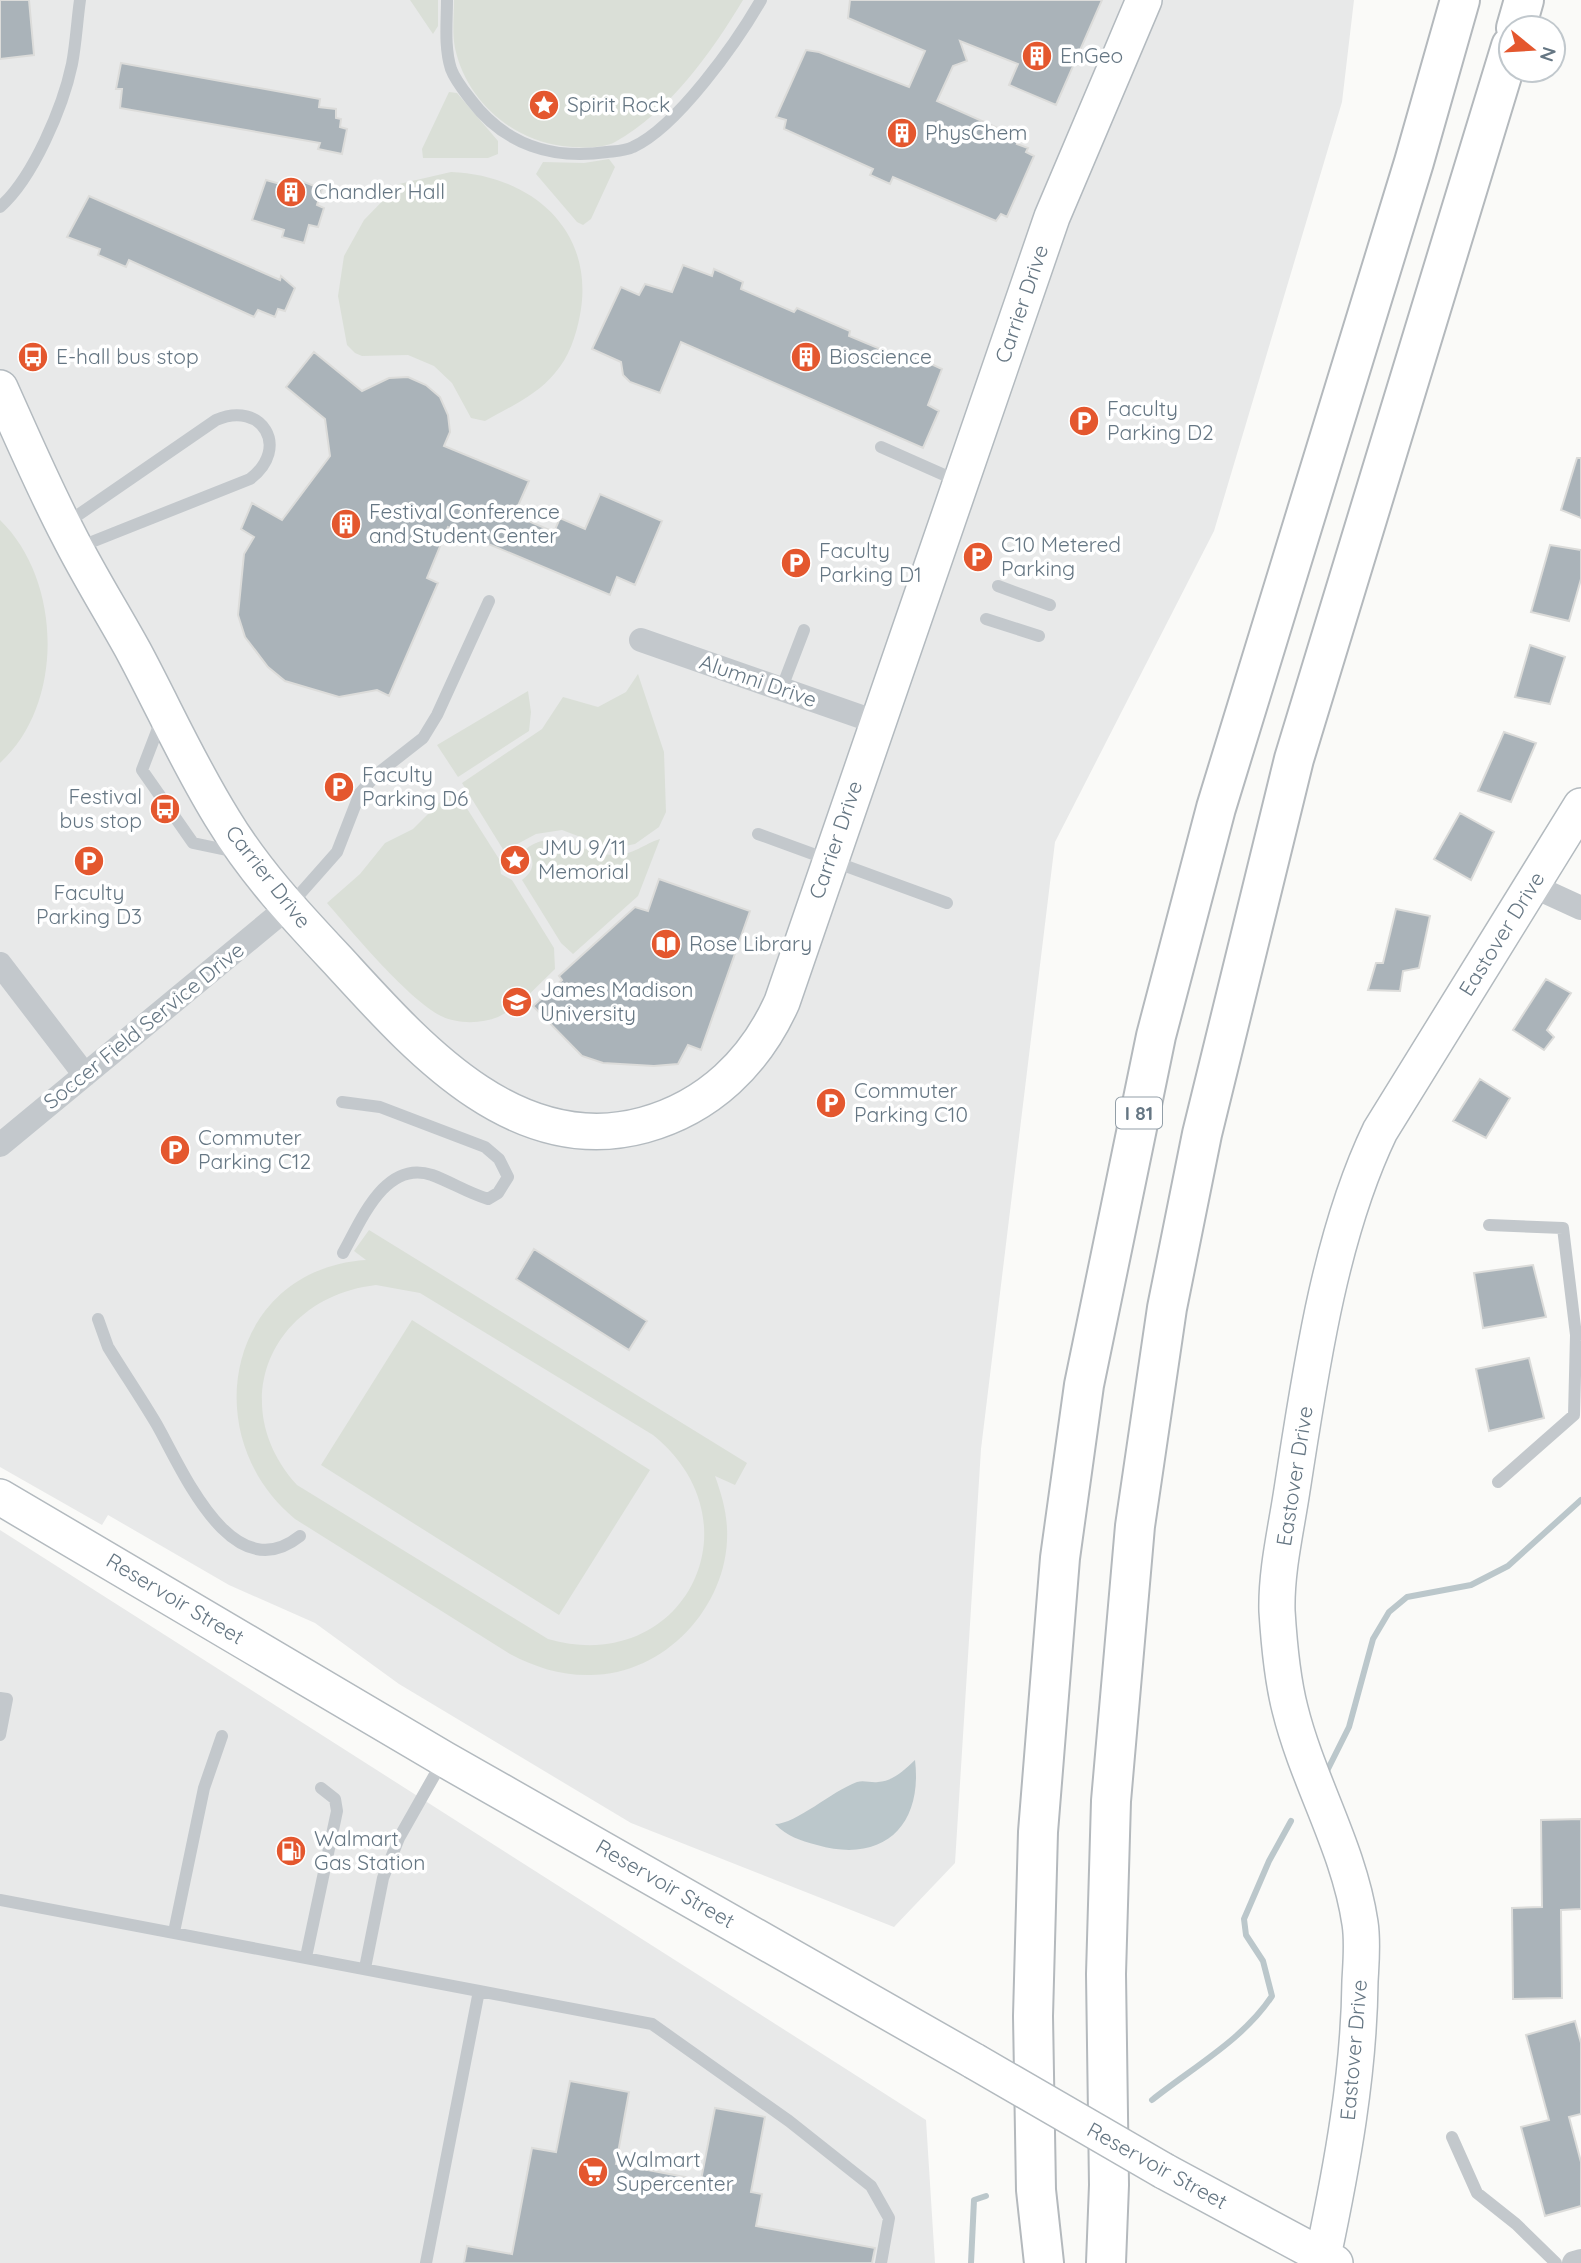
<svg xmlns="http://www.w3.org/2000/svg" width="1581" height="2263" font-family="Quicksand,sans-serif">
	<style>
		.built { fill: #e8e9e9 }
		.green { fill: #dadfd7; fill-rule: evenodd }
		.water { fill: #bbc7cb }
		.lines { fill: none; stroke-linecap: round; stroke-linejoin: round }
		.stream { stroke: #bbc7cb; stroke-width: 6 }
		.building { fill: #aab3b9; stroke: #dcdcda; stroke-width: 2 }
		.secondary-casing { stroke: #b3babf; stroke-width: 38 }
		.highway-casing { stroke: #b4b9bd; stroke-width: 42 }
		.lane { stroke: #c3c8cc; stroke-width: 12 }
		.street { stroke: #c3c8cc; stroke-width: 24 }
		.secondary { stroke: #fff; stroke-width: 35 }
		.highway { stroke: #fff; stroke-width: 38 }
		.secondary-bridge-casing { stroke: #b3babf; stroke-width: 38; stroke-linecap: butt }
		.secondary-bridge { stroke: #fff; stroke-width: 35 }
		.labels { text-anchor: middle; stroke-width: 7; stroke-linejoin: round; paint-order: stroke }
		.shield { fill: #fff; stroke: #939fa8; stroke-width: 2 }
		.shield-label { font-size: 19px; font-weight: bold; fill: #657683 }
		.poi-label { font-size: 21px; fill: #657683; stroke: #fff; text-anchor: start }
		.street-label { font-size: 21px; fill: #657683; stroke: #fff }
	</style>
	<rect width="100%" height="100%" fill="#fafaf8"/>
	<path class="built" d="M0,0H1354L1342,102L1214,531L1055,842L981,1449L955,1863L894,1927L631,1823L399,1684L315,1623L229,1585L108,1515L102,1525L0,1467Z
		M0,1530L926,2120L935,2263H0Z"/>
	<path class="green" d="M410,0H438V26L433,34Z
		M454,0H743C711,53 670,111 615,142C603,149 577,148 562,146C512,140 466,100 455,48C452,33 454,15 454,0Z
		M449,92L457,93L498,141V154L488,158H423L422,149Z
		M609,159L615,167L591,219L583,225L577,222L536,174L543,162L584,163Z
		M451,172C531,175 596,230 580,315C576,336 569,357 555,373C537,395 510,407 485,421L471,418L452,383L434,366L408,355L362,356L355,353L347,345L338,296L344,256L364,220L399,184Z
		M0,520C62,580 65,704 0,763Z
		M638,674L664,752L666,812L659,827L635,844L620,847H607L562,830L536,834L504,851L462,783L542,729L563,697L598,707L626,692Z
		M528,691L531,712L529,731L458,777L437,745Z
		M454,788L499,859L501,874L512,880L554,948L555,969C538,985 519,1007 498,1017C481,1024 457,1024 441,1016C408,999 353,933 327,903L360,874L385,843L413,829Z
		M660,839L638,896L573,954L561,943L522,880C534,871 536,861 526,849C554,826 585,856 615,855C633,855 644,844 660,839Z
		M369,1230L747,1463L735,1485L715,1476C721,1493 726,1509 727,1528C731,1604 665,1677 587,1675C559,1675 535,1667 510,1654L295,1519C194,1436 228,1269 366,1260L354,1251ZM376,1285L420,1293L653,1435C762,1523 683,1678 548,1639L297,1485C224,1404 272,1297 376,1285Z
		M412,1320L650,1470L559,1615L321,1465Z"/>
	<path class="water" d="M915,1760C923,1826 883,1864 817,1845C799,1840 788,1837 775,1824C796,1824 832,1791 857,1782C864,1780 871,1783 878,1782C894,1781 904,1770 915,1760Z"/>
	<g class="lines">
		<path class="stream" d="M1327,1771L1349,1727L1373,1639L1389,1612L1407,1597L1471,1585L1508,1566L1581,1500
			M1152,2100C1192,2068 1244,2039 1272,1996L1263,1961L1246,1935L1244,1919L1269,1861L1291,1821
			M971,2263L974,2200L986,2196"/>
	</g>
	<path class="building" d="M0,0H29L34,55L0,59Z
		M850,0H1102L1056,105L1009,85L1018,64L960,41L967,61L953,66L937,101L1020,138L1017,144L1028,148L1026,152L1034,156L1007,217L1001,214L996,221L893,177L890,184L870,175L873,169L784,129L786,120L776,117L806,50L819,52L909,87L925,51L848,18Z
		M121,63L320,99L319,107L336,109V118L341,119L340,127L347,129L342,154L318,149L320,143L120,108L122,89H116Z
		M266,180L295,188L299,180L322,189L317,205L324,208L318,227L309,225L304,243L282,237L284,230L252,220Z
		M89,196L280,280L281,276L295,288L285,311L278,309L275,317L258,310L254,317L129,260L126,267L98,255L100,249L67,237Z
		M683,265L712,276L714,269L743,282L741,289L794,312L797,308L850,331L849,336L911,362L914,356L942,369L928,405L939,411L923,448L681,342L660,393L630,382L623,375L621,362L592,349L621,287L639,295L645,284L672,292Z
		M314,352L362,391L389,378L408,377L426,385L440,397L448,415L450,432L444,446L529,481L514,515L554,532L560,518L585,529L600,494L662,521L635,585L617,577L610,595L448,527L427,578L438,583L389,696L377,690L339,697L285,681L268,667L245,637L238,615L244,554L254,537L241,529L252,503L282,520L330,456L325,419L286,387Z
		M1577,458H1581V518L1561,510Z
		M1550,545L1581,550V579L1569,621L1531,612Z
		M1530,645L1565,657L1550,704L1515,697Z
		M1504,732L1536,743L1511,802L1478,791Z
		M1460,813L1494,832L1471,880L1434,859Z
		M659,879L750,911L701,1050L688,1045L678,1064L654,1066L603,1063L582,1056L533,1006L562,980L559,976L635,907L648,911Z
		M1396,909L1430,916L1419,968L1403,971L1400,991L1368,990L1376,963H1383Z
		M1546,979L1571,993L1547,1030L1554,1037L1544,1050L1513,1030Z
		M1480,1079L1510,1098L1486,1138L1453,1121Z
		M534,1249L647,1321L629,1350L516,1279Z
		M1533,1265L1546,1317L1483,1328L1474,1273Z
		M1529,1358L1544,1418L1489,1431L1476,1369Z
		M1581,1819V1909L1561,1910L1562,1998L1513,1999L1512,1908L1542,1907L1541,1820Z
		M1575,2021L1581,2043V2114L1569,2117L1581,2162V2206L1545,2216L1521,2127L1549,2120L1526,2035Z
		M570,2081L629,2092L616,2164L701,2180L715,2108L765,2117L751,2192L762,2194L756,2226L875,2248L872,2263H464L467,2246L512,2254L532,2148L556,2152Z"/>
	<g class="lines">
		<g class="secondary-casing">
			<path id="secondary" d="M0,388C22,437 43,486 68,534C88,574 112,612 134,652C164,708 190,767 224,821C256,874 299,919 341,964C418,1048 516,1160 644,1125C709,1107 755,1062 782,1002L1052,217L1144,0
				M0,1497L444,1759L974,2061
				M1164,2171L1335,2263
				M1323,2256C1342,2166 1359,2074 1360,1981C1361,1962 1363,1942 1360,1923C1349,1848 1308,1782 1290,1709C1282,1678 1279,1643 1277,1611C1276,1571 1286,1530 1292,1490C1310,1375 1329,1237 1380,1131L1581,806"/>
		</g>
		<g class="highway-casing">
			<path id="highway" d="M1516,28L1524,0
				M1044,2263L1036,2190L1033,2016L1038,1832L1060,1558L1084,1385L1156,1036L1216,808L1414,162L1460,0
				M1106,2263L1109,2185L1106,1974L1111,1801L1135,1526L1167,1308L1202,1134L1294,759L1511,46"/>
		</g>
		<path class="lane" d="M447,0C447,22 444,47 451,69C455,80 464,91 471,100C505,145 553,160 607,152C615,151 625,151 633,147C677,127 737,42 761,0
			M0,207C33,178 63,107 72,64C76,43 77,21 80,0
			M881,447L960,482
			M65,524L216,420C262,400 291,448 250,479L79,547
			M998,586L1050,605
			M986,619L1039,636
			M781,690L804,630
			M162,718L142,770L193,843L236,852
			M758,834L947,903
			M291,904L337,852L360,793L377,774L423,738L437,715L489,601
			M342,1102L380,1107L485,1147L499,1159L508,1177L498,1193L488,1199C468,1193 451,1182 432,1175C385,1159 361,1221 343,1253
			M1489,1225L1563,1228L1576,1335
			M98,1319L108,1347C124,1373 141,1398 157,1425C183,1471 232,1590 300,1536
			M1498,1482L1574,1415L1576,1335L1581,1334
			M0,1698L7,1699L0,1735
			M0,1900L479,1991L426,2263
			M174,1932L204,1788L222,1736
			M306,1957L337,1811L335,1799L321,1788
			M365,1968L383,1878L399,1838L442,1762
			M479,1991L652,2024L789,2121L871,2186L889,2218L881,2263
			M1452,2137L1477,2193L1516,2224L1556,2263"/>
		<path class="street" d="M641,640L876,722
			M1533,886L1581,908
			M0,964L85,1075
			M0,1145L288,907
			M1574,2263L1581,2261"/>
		<use href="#secondary" class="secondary"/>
		<use href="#highway" class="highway"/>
		<g class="secondary-bridge-casing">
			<path id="secondary-bridge" d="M974,2061L1164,2171"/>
		</g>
		<use href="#secondary-bridge" class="secondary-bridge"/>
	</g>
	<defs>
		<g id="building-disc" transform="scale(1.575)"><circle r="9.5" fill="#e4572e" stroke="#fff"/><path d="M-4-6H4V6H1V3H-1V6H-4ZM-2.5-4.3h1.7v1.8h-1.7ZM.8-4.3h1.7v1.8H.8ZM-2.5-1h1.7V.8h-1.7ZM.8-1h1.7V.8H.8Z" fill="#fff"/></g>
		<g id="sight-disc" transform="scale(1.575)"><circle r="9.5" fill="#e4572e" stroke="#fff"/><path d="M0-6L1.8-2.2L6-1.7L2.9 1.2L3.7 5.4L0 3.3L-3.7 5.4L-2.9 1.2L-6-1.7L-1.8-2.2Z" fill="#fff"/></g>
		<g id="bus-disc" transform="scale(1.575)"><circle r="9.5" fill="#e4572e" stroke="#fff"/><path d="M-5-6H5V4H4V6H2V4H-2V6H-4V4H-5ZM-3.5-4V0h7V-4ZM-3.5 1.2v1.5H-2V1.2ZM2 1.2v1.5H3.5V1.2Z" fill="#fff"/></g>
		<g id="parking-disc" transform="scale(1.575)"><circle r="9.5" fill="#e4572e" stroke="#fff"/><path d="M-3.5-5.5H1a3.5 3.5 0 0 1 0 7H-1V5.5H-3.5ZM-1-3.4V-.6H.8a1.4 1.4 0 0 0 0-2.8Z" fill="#fff"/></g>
		<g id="library-disc" transform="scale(1.575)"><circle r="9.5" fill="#e4572e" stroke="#fff"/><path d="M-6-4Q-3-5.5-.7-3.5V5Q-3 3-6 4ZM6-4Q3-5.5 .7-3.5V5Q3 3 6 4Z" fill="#fff"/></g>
		<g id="university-disc" transform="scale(1.575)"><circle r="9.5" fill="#e4572e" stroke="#fff"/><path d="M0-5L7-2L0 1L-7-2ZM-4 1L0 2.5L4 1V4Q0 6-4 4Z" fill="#fff"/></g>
		<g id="fuel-disc" transform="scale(1.575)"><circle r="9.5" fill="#e4572e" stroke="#fff"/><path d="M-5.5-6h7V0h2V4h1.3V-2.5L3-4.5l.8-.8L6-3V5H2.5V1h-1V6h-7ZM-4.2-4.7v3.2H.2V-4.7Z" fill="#fff"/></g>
		<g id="supermarket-disc" transform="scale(1.575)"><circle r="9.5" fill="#e4572e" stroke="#fff"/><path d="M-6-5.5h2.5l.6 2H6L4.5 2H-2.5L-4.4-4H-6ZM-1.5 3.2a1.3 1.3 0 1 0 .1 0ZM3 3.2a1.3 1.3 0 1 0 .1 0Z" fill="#fff"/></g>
	</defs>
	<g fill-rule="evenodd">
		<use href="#building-disc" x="1037" y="56"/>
		<use href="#sight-disc" x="544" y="105"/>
		<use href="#building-disc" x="902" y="133"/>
		<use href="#building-disc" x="291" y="192"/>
		<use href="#bus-disc" x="33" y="357"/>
		<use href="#building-disc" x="806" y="357"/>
		<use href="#parking-disc" x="1084" y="421"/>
		<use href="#building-disc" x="346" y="524"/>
		<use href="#parking-disc" x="978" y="557"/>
		<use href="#parking-disc" x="796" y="563"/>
		<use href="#parking-disc" x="339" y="787"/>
		<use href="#bus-disc" x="165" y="809"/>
		<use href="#sight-disc" x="515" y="860"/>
		<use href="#parking-disc" x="89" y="861"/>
		<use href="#library-disc" x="666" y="944"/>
		<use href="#university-disc" x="517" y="1002"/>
		<use href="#parking-disc" x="831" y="1103"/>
		<use href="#parking-disc" x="175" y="1150"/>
		<use href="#fuel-disc" x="291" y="1851"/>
		<use href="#supermarket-disc" x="593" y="2172"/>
	</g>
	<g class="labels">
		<rect class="shield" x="1116" y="1097.5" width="46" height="31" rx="5"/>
		<g class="shield-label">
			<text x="1139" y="1120">I 81</text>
		</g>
		<g class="poi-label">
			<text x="1060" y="63">EnGeo</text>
			<text x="567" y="112">Spirit Rock</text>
			<text x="925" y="140">PhysChem</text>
			<text x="314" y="199">Chandler Hall</text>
			<text x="56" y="364">E-hall bus stop</text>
			<text x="829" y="364">Bioscience</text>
			<text x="1107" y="416">Faculty<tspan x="1107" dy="24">Parking D2</tspan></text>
			<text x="369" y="519">Festival Conference<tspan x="369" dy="24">and Student Center</tspan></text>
			<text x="1001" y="552">C10 Metered<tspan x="1001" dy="24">Parking</tspan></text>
			<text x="819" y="558">Faculty<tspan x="819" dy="24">Parking D1</tspan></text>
			<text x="362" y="782">Faculty<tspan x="362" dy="24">Parking D6</tspan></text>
			<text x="142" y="804" text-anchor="end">Festival<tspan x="142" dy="24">bus stop</tspan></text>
			<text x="538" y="855">JMU 9/11<tspan x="538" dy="24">Memorial</tspan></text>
			<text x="89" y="900" text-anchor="middle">Faculty<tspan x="89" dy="24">Parking D3</tspan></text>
			<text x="689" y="951">Rose Library</text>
			<text x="540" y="997">James Madison<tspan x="540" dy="24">University</tspan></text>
			<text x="854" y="1098">Commuter<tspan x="854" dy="24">Parking C10</tspan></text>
			<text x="198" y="1145">Commuter<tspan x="198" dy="24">Parking C12</tspan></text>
			<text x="314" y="1846">Walmart<tspan x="314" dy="24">Gas Station</tspan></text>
			<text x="616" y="2167">Walmart<tspan x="616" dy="24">Supercenter</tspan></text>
		</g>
		<g class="street-label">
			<text transform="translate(1022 304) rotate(-71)" y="7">Carrier Drive</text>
			<text transform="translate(758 681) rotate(19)" y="7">Alumni Drive</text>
			<text transform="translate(836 840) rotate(-71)" y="7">Carrier Drive</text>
			<text transform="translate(268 877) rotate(52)" y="7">Carrier Drive</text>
			<text transform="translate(1502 934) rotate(-58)" y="7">Eastover Drive</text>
			<text transform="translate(144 1026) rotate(-39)" y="7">Soccer Field Service Drive</text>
			<text transform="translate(1295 1476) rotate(-81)" y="7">Eastover Drive</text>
			<text transform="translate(175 1599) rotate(31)" y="7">Reservoir Street</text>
			<text transform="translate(665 1884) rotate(30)" y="7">Reservoir Street</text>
			<text transform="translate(1354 2050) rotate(-85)" y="7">Eastover Drive</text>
			<text transform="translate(1157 2166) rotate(29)" y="7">Reservoir Street</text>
		</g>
	</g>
	<g transform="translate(1532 49) rotate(108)"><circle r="33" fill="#ffffff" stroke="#c1c8cd" stroke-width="2"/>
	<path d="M0-5L12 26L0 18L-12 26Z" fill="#e4572e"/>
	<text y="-10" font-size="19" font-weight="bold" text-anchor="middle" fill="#657683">N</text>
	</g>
</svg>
